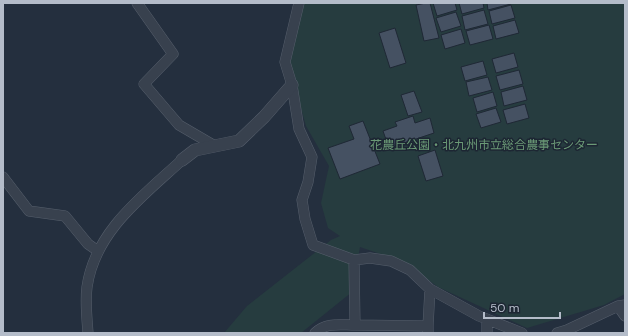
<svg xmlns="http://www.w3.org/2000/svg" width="628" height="336" font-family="'DM Sans','Noto Sans JP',sans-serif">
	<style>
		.green { fill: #263c3f }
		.building { fill: #455162; stroke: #1f2835 }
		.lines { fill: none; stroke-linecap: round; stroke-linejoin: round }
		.minor-casing { stroke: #565f6c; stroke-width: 11 }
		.tertiary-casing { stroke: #565f6c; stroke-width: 13 }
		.minor { stroke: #38414e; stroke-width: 10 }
		.tertiary { stroke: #38414e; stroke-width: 12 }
		.labels { text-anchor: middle; stroke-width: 3; stroke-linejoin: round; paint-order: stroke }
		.park-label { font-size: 12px; fill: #6b9a76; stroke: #1d2633 }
	</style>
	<rect width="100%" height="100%" fill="#242f3e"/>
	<path class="green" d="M300,3H625V294L604,305L527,328L438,287L404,262L360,247L352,292L301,333H224L247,306L331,240L340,236L328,228L321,203L329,166L306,126L288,62Z"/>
	<path class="building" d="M426,3H430L439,38L424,41L416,5Z
		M433,3H455L457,10L437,16Z
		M459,3H483L484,8L462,14Z
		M487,3H510L511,4L488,10Z
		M511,5L515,18L492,24L489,11Z
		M484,10L488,24L465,30L462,16Z
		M456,12L461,26L441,32L436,18Z
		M515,20L519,33L496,39L493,26Z
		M489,25L493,39L470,45L466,31Z
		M395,28L406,63L390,68L379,33Z
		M461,29L465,43L445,49L441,35Z
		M514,53L518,67L496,73L492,59Z
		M483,61L487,75L465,81L461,67Z
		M519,70L523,84L500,90L496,76Z
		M488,77L492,90L469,96L466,82Z
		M523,86L527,100L504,106L501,92Z
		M414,91L422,112L408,116L401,95Z
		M493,92L497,106L477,112L473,98Z
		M525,104L529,118L507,124L503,110Z
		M496,108L501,122L481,128L476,114Z
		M413,116L415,123L430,118L434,133L389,148L383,131L397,126L395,122Z
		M363,121L380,164L340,179L328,148L354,139L349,126Z
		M435,150L443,176L426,181L418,156Z"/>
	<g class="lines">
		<g class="minor-casing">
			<path id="minor" d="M137,3L173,54L144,84L179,125L215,146
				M299,3L285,62L292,85L299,129L312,157L308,182L302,200L305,219L313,245L354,260L370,258L391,261L410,270L430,289L479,316L522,333
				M3,177L29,211L65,216L88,244L98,251
				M354,260L355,325L428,326V333
				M618,306L625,316
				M428,326L430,289
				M88,333C87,318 85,302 87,287C95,231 143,196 182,160
				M315,333C326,322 340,325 355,325
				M487,333V319
				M557,333L567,330L618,306L625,305"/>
		</g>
		<g class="tertiary-casing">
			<path id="tertiary" d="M182,160L195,150L239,141L264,117L292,85"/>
		</g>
		<use href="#minor" class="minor"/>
		<use href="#tertiary" class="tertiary"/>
	</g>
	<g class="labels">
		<g class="park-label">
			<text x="484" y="149">花農丘公園・北九州市立総合農事センター</text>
		</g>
	</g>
	<rect width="628" height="336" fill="none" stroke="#b4bcc9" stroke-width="8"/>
	<path d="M484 312v6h76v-6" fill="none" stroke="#b4bcc9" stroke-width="2"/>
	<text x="490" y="312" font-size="12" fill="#b4bcc9" stroke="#1d2633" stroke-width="3" paint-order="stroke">50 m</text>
</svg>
